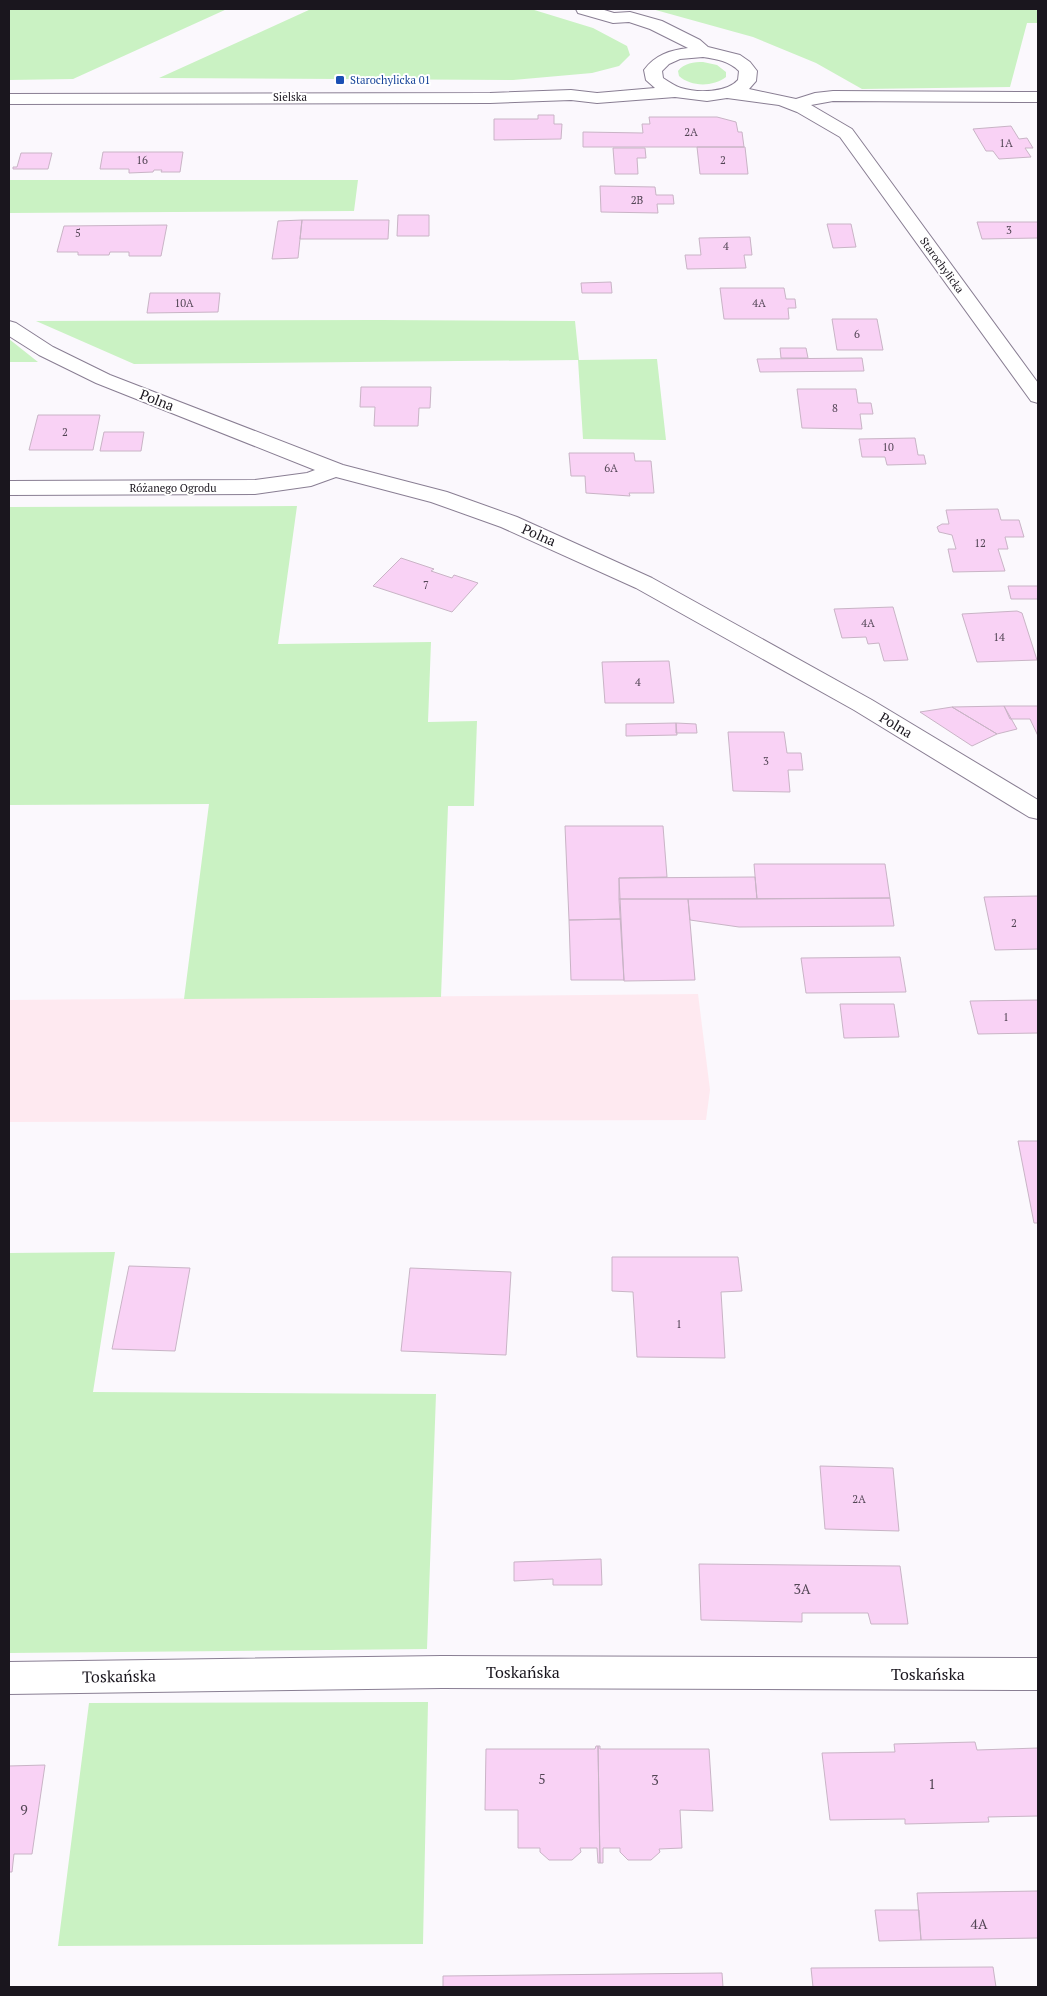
<svg xmlns="http://www.w3.org/2000/svg" width="1047" height="1996" font-family="'PT Serif',serif">
	<style>
		.industrial { fill: #fee9f0 }
		.green { fill: #caf2c3 }
		.building { fill: #f9d2f5; stroke: #c9b4c6 }
		.lines { fill: none; stroke-linecap: round; stroke-linejoin: round }
		.minor-casing { stroke: #897e93; stroke-width: 2 }
		.minor { fill: #fff; fill-rule: evenodd }
		.transit-dot { fill: #1a4fb4; stroke: #fff; stroke-width: 2 }
		.labels { text-anchor: middle; stroke-width: 4; stroke-linejoin: round; paint-order: stroke }
		.far-transit-label { font-size: 11px; fill: #164399; stroke: #fff; text-anchor: start }
		.far-street-label { font-size: 11px; fill: #1a161e; stroke: #fff }
		.number-label { font-size: 11px; fill: #524554 }
		.street-label { font-size: 14px; fill: #1a161e; stroke: #fff }
		.near-number-label { font-size: 14px; fill: #524554 }
		.near-street-label { font-size: 16px; fill: #1a161e; stroke: #fff }
	</style>
	<rect width="100%" height="100%" fill="#fbf8fd"/>
	<path class="industrial" d="M698,994L710,1090L706,1120L9,1122V1000Z"/>
	<path class="green" d="M9,9H227L73,79L9,80Z
		M311,9H531L593,28L627,46L630,55L619,66L592,73L513,80L159,78Z
		M652,9H1038V23H1027L1010,87L862,89L816,63L753,37Z
		M703,62L717,65L726,72V77C713,87 691,87 679,76L678,71C684,63 694,62 703,62Z
		M9,180H358L354,211L9,213Z
		M380,320L575,321L579,360L657,359L666,440L583,439L578,360L134,364L36,321Z
		M9,339L38,362H9Z
		M297,506L278,644L431,642L428,722L477,721L474,806H448L441,997L184,999L209,804L9,805V507Z
		M115,1252L93,1392L436,1394L427,1649L9,1653V1253Z
		M428,1702L423,1944L58,1946L89,1703Z"/>
	<path class="building" d="M538,115H554V124H562L561,139L494,140V119H538Z
		M649,117H717L736,122L738,132H742L744,147H583V132L643,133L642,124H650Z
		M1011,126L1019,139L1027,138L1033,148H1025L1031,157L999,159L993,151H986L973,129Z
		M697,147H745L748,174H700Z
		M613,148H645L646,158H637L638,174H615Z
		M103,152H183L180,172H161L162,170H154L153,172L129,173V169H100Z
		M21,153H52L48,169H13V167H17Z
		M600,186L655,187L656,195H673L674,204H657L658,213L601,212Z
		M398,215H429V236H397Z
		M302,220L298,258L272,259L278,221Z
		M302,220H389L388,239H300Z
		M977,222H1038V238L982,239Z
		M827,224H851L856,247L833,248Z
		M167,225L161,256H129V252H110L109,255H78V252H57L64,226Z
		M750,237L752,255H744L746,268L687,269L685,255H701L699,238Z
		M611,282L612,293H582L581,283Z
		M720,288H784L786,299H795L796,308H788L789,319H724Z
		M150,293H220L218,312L147,313Z
		M832,319H877L883,350H837Z
		M780,348H806L808,358H781Z
		M862,358L864,371L760,372L757,359Z
		M361,387H431L430,408H419L418,426H374L375,407H360Z
		M797,389H856L858,403H871L873,414H860L862,429L802,428Z
		M38,415H100L93,450H29Z
		M104,432H144L141,451H100Z
		M915,438L918,455H924L926,464L887,465L885,457H862L859,439Z
		M569,453H634L635,461H651L654,493H629L630,496L586,493L585,476H571Z
		M998,509L1001,520H1019L1024,537H1005L1008,549H998L1005,571L953,572L948,549H956L952,535L939,532L937,527L942,524H949L946,510Z
		M401,558L434,569L431,571L452,578L454,575L478,583L452,612L373,586Z
		M1008,586H1038V599H1011Z
		M893,607L908,660L884,661L879,643L868,644L866,637L842,638L834,609Z
		M1017,611L1022,613L1037,660L977,662L962,614Z
		M669,661L674,703H605L602,662Z
		M1004,706H1038V736L1030,719H1010Z
		M1004,706L1017,729L997,734L952,707Z
		M952,707L997,734L972,746L920,712Z
		M676,723L696,724L697,733H676Z
		M676,723L677,735L626,736V724Z
		M728,732H784L787,753H801L803,770H788L790,792L733,791Z
		M565,826H663L667,877L619,878L621,919L569,920Z
		M754,864H885L890,898L757,899Z
		M755,877L757,899H619V878Z
		M1038,896V949L995,950L984,897Z
		M890,898L894,926L739,927L690,920L688,899Z
		M619,899H688L695,980L624,981Z
		M621,919L624,980H571L569,920Z
		M900,957L906,992L806,993L801,958Z
		M1038,1000V1033L978,1034L970,1001Z
		M840,1004H894L899,1037L844,1038Z
		M1018,1141H1038V1223H1034Z
		M612,1257H738L742,1291L721,1292L725,1358L637,1357L633,1292L612,1291Z
		M129,1266L190,1268L175,1351L112,1349Z
		M410,1268L511,1272L506,1355L401,1351Z
		M820,1466L893,1468L899,1531L825,1529Z
		M601,1559L602,1585H553V1579L514,1581V1562Z
		M699,1564L900,1566L908,1624H871L868,1613H802V1622L701,1620Z
		M975,1742L977,1750L1038,1748V1816L988,1817L989,1822L905,1824V1819L830,1820L822,1753L895,1752L894,1744Z
		M596,1746H598L600,1863H598L597,1848H580L581,1852L572,1860H549L540,1852V1848H518V1810H485L486,1749H595Z
		M598,1746H600V1749H709L713,1811L680,1810L682,1848L659,1849L660,1852L651,1860H628L620,1852V1848H603V1863H600Z
		M45,1765L32,1854H14L12,1872H9V1766Z
		M1038,1891V1938L921,1940L917,1893Z
		M875,1910H919L921,1940L879,1941Z
		M993,1967L996,1987H813L811,1968Z
		M722,1973L723,1987H443V1976Z"/>
	<g class="lines">
		<g class="minor-casing">
			<path id="minor" d="M576,9H601L614,13L630,12L662,21L700,40L708,47L740,55L750,62L757,71L756,81L749,89L796,99L815,93L833,91L1038,92V102L833,101L811,105L852,129L1038,383V403L1031,401L840,137L797,112L779,105L727,98L707,101L675,97L597,103L571,100L490,103L9,104V94L490,93L571,90L597,93L655,88L646,80L644,70C655,55 670,50 688,48L650,29L629,22L613,23L578,13ZM703,57C717,59 729,61 739,71L738,80C727,93 697,93 681,88C675,86 669,82 663,78L662,71L669,64L680,59Z
				M9,321L16,323L53,347L110,375L343,465L447,492L517,517L652,578L872,700L1038,800V819L1029,817L854,710L636,588L501,527L431,502L336,477L311,486L255,494L9,495V481L255,480L307,473L315,470L96,383L39,355L9,336Z
				M442,1656L1038,1658V1690L442,1688L9,1694V1662Z"/>
		</g>
		<use href="#minor" class="minor"/>
	</g>
	<rect class="transit-dot" x="335" y="75" width="10" height="10" rx="2.5"/>
	<g class="labels">
		<g class="far-transit-label">
			<text x="350" y="84">Starochylicka 01</text>
		</g>
		<g class="far-street-label">
			<text x="290" y="101">Sielska</text>
			<text transform="translate(942 265) rotate(54)" y="4">Starochylicka</text>
			<text x="173" y="492">Różanego Ogrodu</text>
		</g>
		<g class="number-label">
			<text x="691" y="136">2A</text>
			<text x="1006" y="147">1A</text>
			<text x="142" y="164">16</text>
			<text x="723" y="164">2</text>
			<text x="637" y="204">2B</text>
			<text x="1009" y="234">3</text>
			<text x="78" y="237">5</text>
			<text x="726" y="250">4</text>
			<text x="184" y="307">10A</text>
			<text x="759" y="307">4A</text>
			<text x="857" y="338">6</text>
			<text x="835" y="412">8</text>
			<text x="65" y="436">2</text>
			<text x="888" y="451">10</text>
			<text x="611" y="472">6A</text>
			<text x="980" y="547">12</text>
			<text x="426" y="589">7</text>
			<text x="868" y="627">4A</text>
			<text x="999" y="641">14</text>
			<text x="638" y="686">4</text>
			<text x="766" y="765">3</text>
			<text x="1014" y="927">2</text>
			<text x="1006" y="1021">1</text>
			<text x="679" y="1328">1</text>
			<text x="859" y="1503">2A</text>
		</g>
		<g class="street-label">
			<text transform="translate(157 400) rotate(21)" y="5">Polna</text>
			<text transform="translate(539 535) rotate(24)" y="5">Polna</text>
			<text transform="translate(896 725) rotate(31)" y="5">Polna</text>
		</g>
		<g class="near-number-label">
			<text x="802" y="1594">3A</text>
			<text x="542" y="1784">5</text>
			<text x="655" y="1785">3</text>
			<text x="932" y="1789">1</text>
			<text x="24" y="1815">9</text>
			<text x="979" y="1929">4A</text>
		</g>
		<g class="near-street-label">
			<text x="523" y="1678">Toskańska</text>
			<text x="928" y="1680">Toskańska</text>
			<text transform="translate(119 1676) rotate(-1)" y="6">Toskańska</text>
		</g>
	</g>
	<rect width="1047" height="1996" fill="none" stroke="#1a161e" stroke-width="20"/>
</svg>
